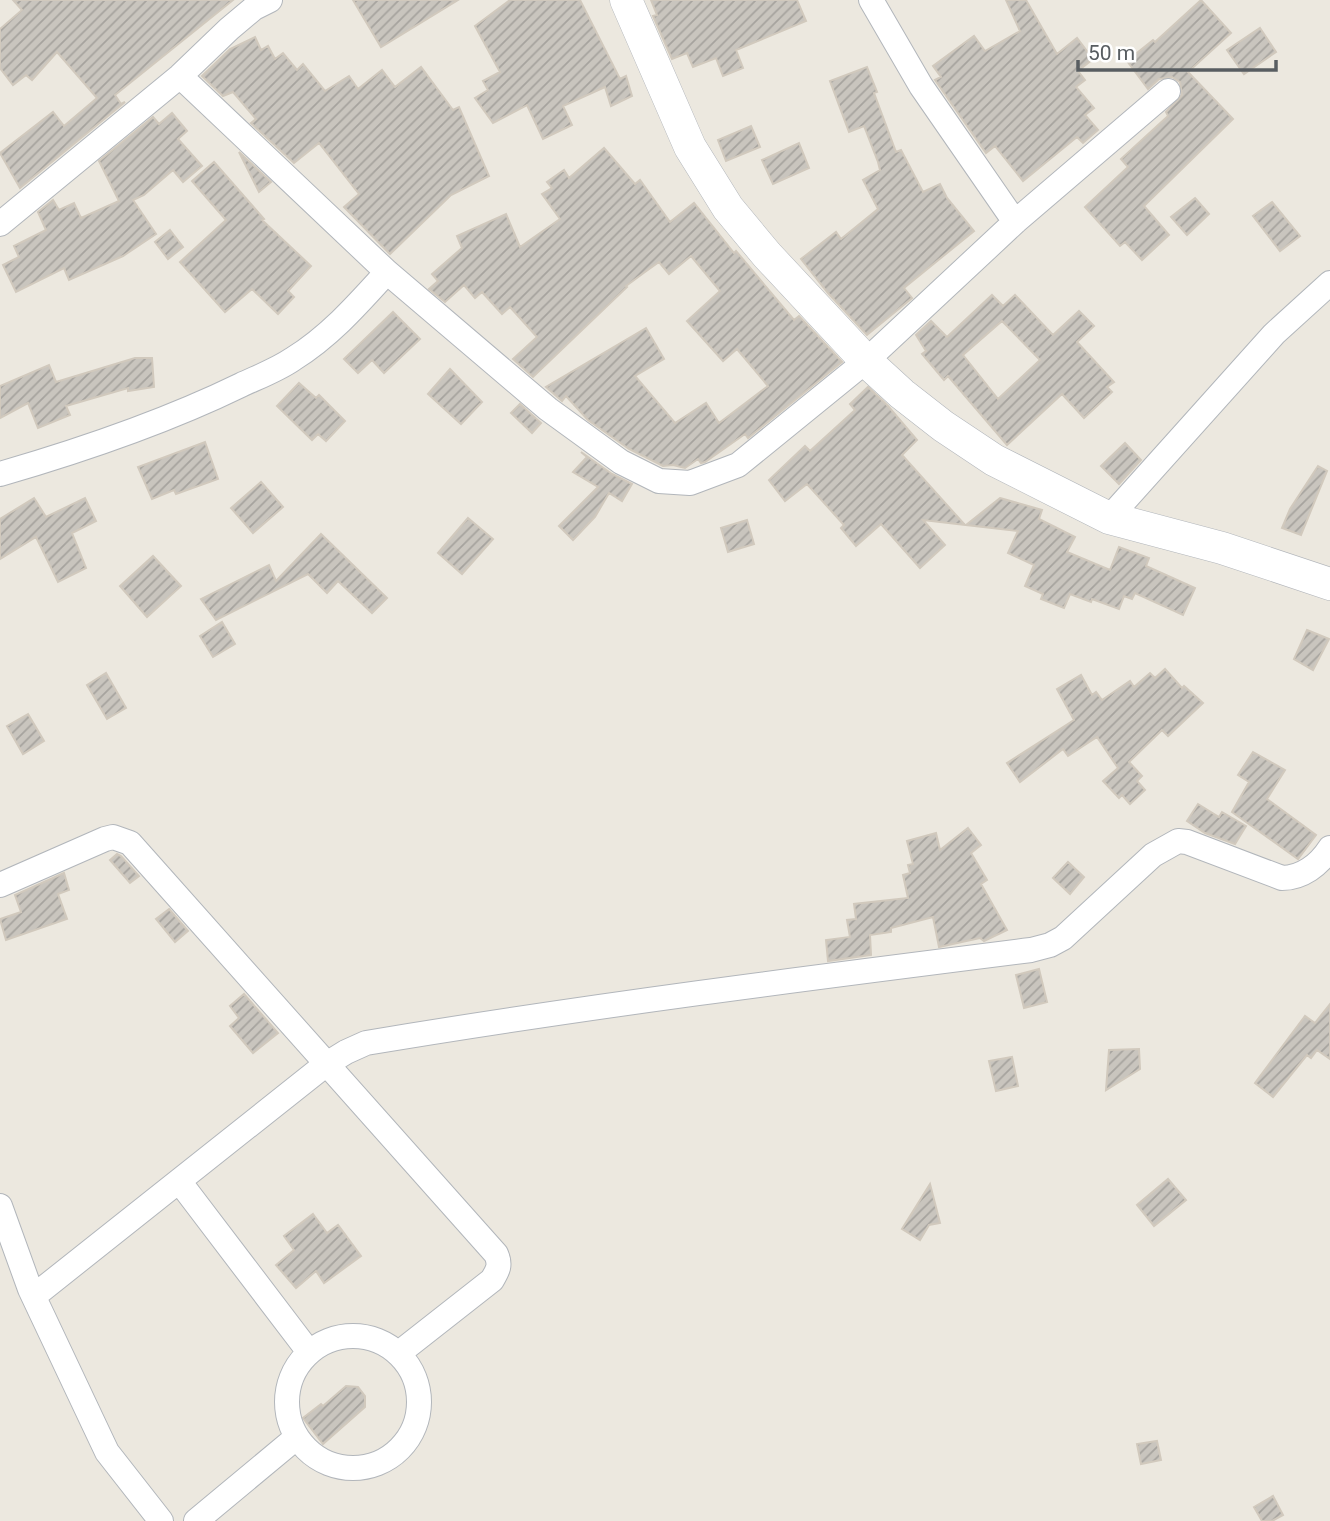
<svg xmlns="http://www.w3.org/2000/svg" width="1330" height="1521" font-family="Roboto,sans-serif">
	<style>
		.building { fill: url(#building-hatch); stroke: #d1c9bd; stroke-width: 2; fill-rule: evenodd }
		.lines { fill: none; stroke-linecap: round; stroke-linejoin: round }
		.minor-casing { stroke: #b2b6bb; stroke-width: 26 }
		.tertiary-casing { stroke: #b2b6bb; stroke-width: 33 }
		.minor { stroke: #fff; stroke-width: 24 }
		.tertiary { stroke: #fff; stroke-width: 32 }
	</style>
	<defs>
		<pattern id="building-hatch" width="6" height="6" patternUnits="userSpaceOnUse" patternTransform="scale(1.75)"><rect width="6" height="6" fill="#c9c5be"/><path d="M-1 1l2-2M0 6l6-6M5 7l2-2" fill="none" stroke="#a6a39e"/></pattern>
	</defs>
	<rect width="100%" height="100%" fill="#ece8df"/>
	<path class="building" d="M13,0H233L115,95L121,104L125,102L20,188L0,153L53,112L64,126L97,98L57,52L32,80L26,75L13,85L0,68V29L22,10Z
		M353,0H458L381,47Z
		M510,0H580L620,79L626,76L632,96L611,106L605,87L563,106L572,125L543,139L527,105L493,123L475,98L488,90L483,81L500,72L475,26Z
		M651,0H797L806,21L736,50L743,68L723,76L716,58L693,67L687,53L672,59L653,16L657,15Z
		M1006,0H1026L1057,54L1077,38L1093,59L1078,71L1085,80L1076,87L1094,108L1085,115L1098,130L1083,143L1077,137L1023,181L995,146L986,153L935,80L941,77L933,66L974,36L985,51L1020,31Z
		M1201,0L1231,33L1188,72L1233,119L1144,206L1169,235L1142,260L1125,242L1120,246L1085,207L1128,167L1121,159L1168,116L1166,112L1182,95L1180,82L1172,77L1159,79L1148,89L1127,61L1153,40L1155,42Z
		M1260,28L1276,52L1244,74L1227,50Z
		M255,37L261,50L268,46L275,59L283,53L297,70L303,64L325,91L349,76L358,89L382,70L395,87L421,67L453,110L459,107L489,176L451,195L390,254L344,207L359,194L319,143L294,163L251,123L256,119L233,92L223,96L202,76L230,49Z
		M867,67L877,92L874,93L896,152L901,150L923,192L940,184L947,198L974,231L904,288L912,298L867,335L828,293L801,259L836,232L841,239L878,209L863,180L880,170L878,162L864,126L849,132L830,81Z
		M172,113L187,131L178,139L202,166L183,182L173,170L144,195L133,200L156,234L123,256L69,280L64,268L16,292L3,265L19,257L14,246L46,230L38,212L53,200L59,210L74,203L81,218L119,201L99,161L153,117L159,124Z
		M751,126L760,147L726,161L718,140Z
		M799,143L809,168L773,184L762,160Z
		M604,148L635,184L640,180L670,222L694,203L734,253L736,251L794,320L799,316L842,362L748,438L745,434L705,462L701,463L698,459L685,468L673,465L663,466L629,449L588,420L566,396L562,401L546,387L646,328L664,359L635,376L675,423L706,403L719,423L768,386L737,349L723,361L687,321L720,291L691,256L669,274L659,262L645,272L626,286L627,287L533,377L513,359L537,337L510,307L502,314L482,292L475,298L464,285L445,302L429,289L438,281L432,274L462,248L457,236L506,214L520,247L560,219L542,194L552,188L547,182L564,170L569,178Z
		M239,152L271,182L259,192Z
		M214,162L264,219L262,220L311,266L288,291L294,297L278,314L252,289L225,312L180,262L226,220L192,181Z
		M1195,198L1209,214L1187,235L1171,217Z
		M1272,202L1300,236L1280,251L1253,216Z
		M170,230L183,247L168,259L155,242Z
		M992,295L1003,306L1015,295L1053,335L1079,311L1094,326L1077,342L1114,382L1107,387L1112,392L1084,418L1062,394L1007,445L948,376L944,380L922,354L926,351L916,335L931,321L947,337ZM1002,321L1040,360L998,399L963,355Z
		M393,312L420,339L384,373L372,360L358,373L344,359Z
		M135,358H152L154,387L128,391V388L66,406L70,415L38,428L28,403L0,418V386L49,365L56,382Z
		M450,369L482,402L461,424L428,394Z
		M299,383L316,398L319,395L345,421L326,441L318,434L312,440L277,406Z
		M868,387L888,406L917,440L902,455L965,525L923,520L945,545L920,568L881,524L856,546L841,528L844,525L807,484L785,501L769,480L805,446L810,451L855,410L850,404Z
		M520,404L541,423L532,433L511,413Z
		M205,442L218,479L176,494L174,490L152,499L138,467Z
		M1125,443L1141,460L1119,484L1101,466Z
		M581,452L612,474L632,484L622,501L609,493L595,517L573,540L559,526L598,487L573,472L587,457Z
		M1318,466L1327,471L1301,535L1282,528L1290,509Z
		M261,482L283,507L253,533L231,508Z
		M34,498L46,517L85,498L96,521L72,533L86,568L58,582L36,537L0,559V519Z
		M1000,498L1042,510L1039,519L1075,537L1067,552L1110,570L1119,547L1149,558L1146,566L1195,588L1183,615L1135,593L1132,599L1124,596L1119,609L1092,599L1091,602L1070,594L1064,608L1041,599L1043,594L1025,586L1034,565L1008,553L1018,531L966,525Z
		M468,518L493,539L462,574L438,553Z
		M747,520L754,544L728,552L721,528Z
		M321,534L387,598L372,613L338,581L327,593L308,574L216,620L201,599L269,565L276,581Z
		M153,556L181,586L147,617L120,586Z
		M222,622L235,644L213,657L200,636Z
		M1307,630L1329,639L1313,670L1294,659Z
		M1165,669L1182,688L1184,686L1203,703L1168,736L1162,730L1129,762L1142,776L1137,781L1145,790L1130,804L1122,795L1119,798L1103,781L1118,768L1097,737L1068,756L1063,749L1020,782L1007,763L1074,720L1057,689L1081,675L1092,695L1096,692L1102,700L1130,681L1134,687L1150,673L1155,678Z
		M106,673L126,708L107,719L87,685Z
		M28,714L44,741L23,754L7,726Z
		M1253,752L1285,770L1267,799L1316,835L1298,859L1232,812L1249,782L1238,775Z
		M1198,804L1219,817L1222,812L1246,826L1235,844L1205,833L1187,821Z
		M968,828L981,845L971,853L987,880L981,884L1007,930L984,941L980,938L939,947L933,917L891,928V932L870,935L871,955L828,961L826,940L850,937L847,920L856,919L854,904L908,898L903,875L910,873L908,865L913,864L907,841L936,833L940,850Z
		M117,854L121,856L139,876L130,883L110,860Z
		M1068,862L1084,877L1070,894L1053,878Z
		M64,873L69,890L58,894L67,919L6,940L0,919L21,912L15,895Z
		M169,909L188,931L175,942L156,919Z
		M1039,969L1047,1002L1024,1008L1016,975Z
		M244,994L278,1033L253,1053L230,1026L239,1018L230,1006Z
		M1330,1004V1059L1317,1050L1311,1058L1307,1055L1273,1097L1255,1083L1305,1016L1315,1023Z
		M1139,1049L1140,1069L1106,1090L1109,1050Z
		M1012,1057L1018,1086L996,1091L989,1061Z
		M1168,1179L1186,1200L1154,1226L1137,1205Z
		M930,1184L940,1223L929,1225L920,1240L902,1229Z
		M313,1214L327,1233L338,1225L361,1256L324,1283L316,1271L296,1288L276,1265L294,1250L284,1236Z
		M346,1386L358,1387L365,1396V1407L323,1444L303,1418L321,1404L323,1406Z
		M1157,1441L1161,1460L1141,1464L1137,1444Z
		M1273,1496L1283,1515L1272,1521H1262L1254,1507Z"/>
	<g class="lines">
		<g class="minor-casing">
			<path id="minor" d="M871,0L921,86L1015,222
				M180,76L387,272L548,409L621,462L659,481L690,483L738,465L866,361L1015,222L1168,91
				M0,224L180,76L229,29L254,8L270,0
				M0,474C83,450 163,423 241,385C258,377 277,370 293,359C330,336 358,304 387,272
				M1109,518L1274,334L1330,283
				M0,885L105,839L113,837L130,843L496,1254C501,1265 498,1270 492,1280L399,1353
				M179,1181L309,1352
				M0,1206L30,1289L107,1452L161,1521
				M34,1296L325,1065L346,1052L366,1043C587,1006 809,978 1031,950L1050,945L1063,938L1153,855L1178,841L1187,842L1282,878C1302,878 1319,865 1330,848
				M287 1402a66 66 0 1 1 132 0a66 66 0 1 1-132 0Z
				M196,1521L297,1437"/>
		</g>
		<g class="tertiary-casing">
			<path id="tertiary" d="M626,0L690,147L728,208L767,255L866,361L902,394L943,426L994,460L1109,518L1222,548L1330,584"/>
		</g>
		<use href="#minor" class="minor"/>
		<use href="#tertiary" class="tertiary"/>
	</g>
	<path d="M1078 60v10h198v-10" fill="none" stroke="#585d61" stroke-width="3.5"/>
	<text x="1088" y="60" font-size="21" fill="#585d61" stroke="#ffffff" stroke-width="5" paint-order="stroke">50 m</text>
</svg>
